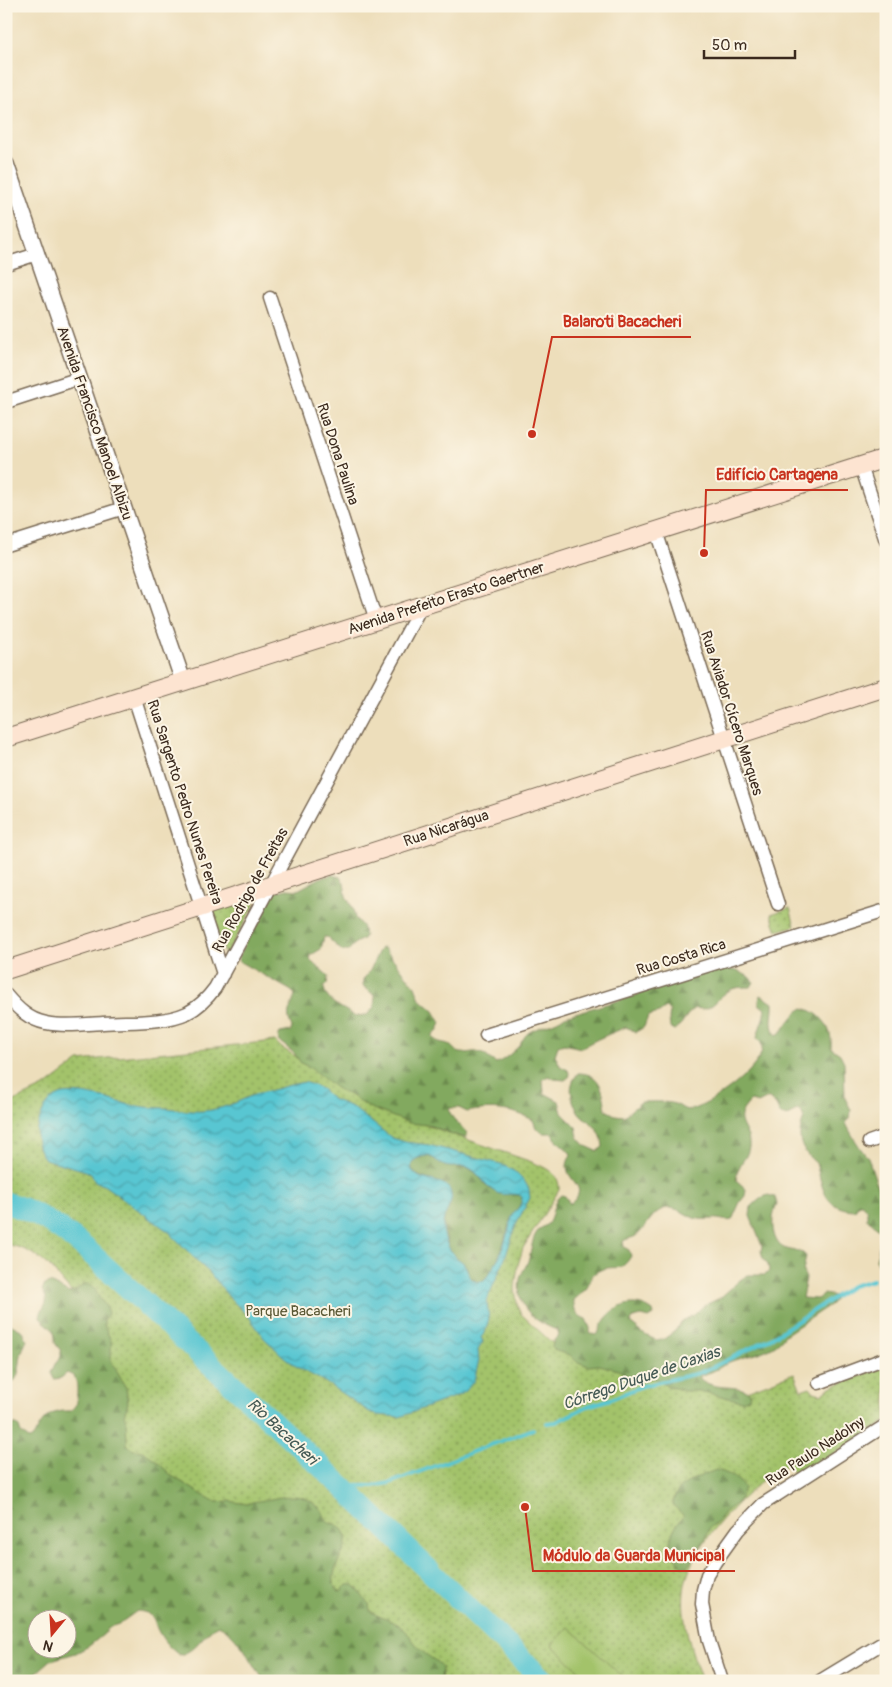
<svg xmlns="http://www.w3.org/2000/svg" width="892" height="1687" font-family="Pangolin,sans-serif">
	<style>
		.grass { fill: url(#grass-dots); stroke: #6f7644 }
		.forest { fill: url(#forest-firs); stroke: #5e6a3e; fill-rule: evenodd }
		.garden { fill: #a3c36b; stroke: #6f7644 }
		.water { fill: url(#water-waves); stroke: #4a7878; fill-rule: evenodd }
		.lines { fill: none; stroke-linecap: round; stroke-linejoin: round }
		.stream { stroke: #59c6d2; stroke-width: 4 }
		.river { stroke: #59c6d2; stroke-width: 22 }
		.minor-casing { stroke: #796955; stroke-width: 15 }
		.tertiary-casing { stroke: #796955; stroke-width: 18 }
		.secondary-casing { stroke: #796955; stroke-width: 20 }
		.minor { stroke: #fff; stroke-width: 12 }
		.tertiary { stroke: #fff; stroke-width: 15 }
		.secondary { stroke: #fde4d1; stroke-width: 18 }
		.labels { text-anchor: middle; stroke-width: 4; stroke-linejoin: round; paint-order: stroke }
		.street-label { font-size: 15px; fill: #3b2a1e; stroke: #fcf5e5 }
		.park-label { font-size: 15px; fill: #5a5835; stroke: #fcf5e5 }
		.water-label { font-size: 16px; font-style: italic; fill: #445954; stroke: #fcf5e5 }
		.leader { fill: none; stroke: #c8321e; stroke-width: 2 }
		.callout-dot { fill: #c8321e; stroke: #fcf5e5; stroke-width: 2 }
		.callout-label { font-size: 16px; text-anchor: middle; font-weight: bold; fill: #c8321e; stroke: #fcf5e5; stroke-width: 4; stroke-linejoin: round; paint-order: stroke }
	</style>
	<defs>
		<pattern id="grass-dots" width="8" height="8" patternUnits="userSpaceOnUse" patternTransform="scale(1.25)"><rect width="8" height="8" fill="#a3c36b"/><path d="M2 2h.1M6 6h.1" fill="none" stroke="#869f57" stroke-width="1.8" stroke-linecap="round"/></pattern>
		<pattern id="forest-firs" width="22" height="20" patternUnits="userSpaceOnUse" patternTransform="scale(1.25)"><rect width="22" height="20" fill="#82a95f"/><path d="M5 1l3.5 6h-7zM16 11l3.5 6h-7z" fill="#6c8a4e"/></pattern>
		<pattern id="water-waves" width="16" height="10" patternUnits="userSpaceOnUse" patternTransform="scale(1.25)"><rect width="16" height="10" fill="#59c6d2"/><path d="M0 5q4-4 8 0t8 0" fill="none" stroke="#4ba1aa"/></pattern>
	</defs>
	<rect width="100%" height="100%" fill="#fcf5e5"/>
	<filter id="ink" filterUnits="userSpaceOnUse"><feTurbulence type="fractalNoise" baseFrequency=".02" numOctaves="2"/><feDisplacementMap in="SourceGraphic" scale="10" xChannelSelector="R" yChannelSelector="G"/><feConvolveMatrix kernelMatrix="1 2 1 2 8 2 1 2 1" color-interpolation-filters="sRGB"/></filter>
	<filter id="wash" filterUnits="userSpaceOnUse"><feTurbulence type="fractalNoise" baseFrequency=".0096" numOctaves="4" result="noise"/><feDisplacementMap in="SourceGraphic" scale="20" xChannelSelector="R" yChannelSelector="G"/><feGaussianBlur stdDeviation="1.12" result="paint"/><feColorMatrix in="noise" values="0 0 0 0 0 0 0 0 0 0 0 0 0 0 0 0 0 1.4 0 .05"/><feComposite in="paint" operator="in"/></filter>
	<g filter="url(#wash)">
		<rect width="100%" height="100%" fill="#eddebb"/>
		<path class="grass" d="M249,900L254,902V906L228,951L224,953L212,917L213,911Z
			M790,908L795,926L777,931L771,914Z
			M275,1041L282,1048L365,1099L394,1114L532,1162C546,1168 560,1173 559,1190L523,1248L518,1265L515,1288L517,1304L521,1314L550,1341L555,1344L701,1386L744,1392L794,1373L801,1390L810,1387L814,1392L821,1394L831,1387L886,1366V1422L796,1477L790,1468L785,1466C776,1471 767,1476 759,1483C733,1507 695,1544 686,1580C678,1613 691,1650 702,1681H337L120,1441L72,1293L51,1268L37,1256L21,1248L6,1244V1105L46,1086L79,1061Z"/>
		<path class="forest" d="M332,875L340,877L344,883L346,896L353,909L355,918L362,926L365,935L363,939L355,943L348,951H342L327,937H324L321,949L311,955L310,959C315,967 322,969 328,976L327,984L324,987C326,1004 342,1006 354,1016L367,1015L374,1007L375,996L363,986V979C374,970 373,958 381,948H384L415,986L420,999L434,1011L441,1023L438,1030L433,1034V1038C438,1043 442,1042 448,1044C453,1047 455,1052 461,1053C468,1054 473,1050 480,1053C486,1054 489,1060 497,1063C505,1059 512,1053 519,1046C522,1042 524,1036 528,1033C540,1025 554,1025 565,1016L634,996L672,981L725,968L737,971L748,976L754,982L751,987C744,987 736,987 730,990C717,997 712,1013 696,1008C684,1015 686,1021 675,1030L670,1027L669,1019L670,1011L666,1008L659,1013L648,1016L644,1027L636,1032L626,1027C610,1034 596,1039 581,1048L564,1044L558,1046L555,1055L560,1066L568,1070L570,1076L565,1080L554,1079L548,1076L543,1080L544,1093L559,1101L562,1113L576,1127L578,1137L586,1146L597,1151L603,1147C602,1130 594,1126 582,1116C575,1110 569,1093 572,1084C573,1080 576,1076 578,1073C601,1073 603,1090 606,1110L615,1115L624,1116L641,1102C652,1102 665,1101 675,1104C681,1106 683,1110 689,1110C709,1107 762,1069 762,1048C763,1044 759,1041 757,1038C759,1027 764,1020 765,1009L759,1004V1000L761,995L773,1003C774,1014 768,1027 777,1035C786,1030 790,1015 803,1008C821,1012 833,1028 831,1048L840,1054L844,1062L845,1098L851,1110L850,1118L846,1123C848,1129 863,1154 868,1157L886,1212V1274L883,1273L876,1259C881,1241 885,1230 867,1219V1211L862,1204H859L855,1210C823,1209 823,1188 816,1163C800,1150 796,1138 804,1118L801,1111L796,1110C791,1116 788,1117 780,1114L776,1105L768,1098L758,1103L751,1101C728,1122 751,1127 749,1147C747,1158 743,1159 739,1168C737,1171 737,1176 736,1180L746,1189L745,1196L740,1202L732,1220C725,1222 720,1218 713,1219C707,1219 701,1220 694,1218C686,1215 679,1208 669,1208C652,1209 648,1227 637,1235C634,1238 628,1238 623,1241L624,1247L629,1250L631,1256C621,1273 617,1265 603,1269C599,1270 595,1273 592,1275L587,1288L574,1300C573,1309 577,1316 586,1319L590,1328V1333L595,1335L598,1334C605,1310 631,1294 653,1311L654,1315L649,1318L642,1316L633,1318L630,1323L645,1335L656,1340L664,1339L675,1331L682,1321L694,1315L703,1306L720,1298L740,1280L748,1275H765L769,1271L768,1264L763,1258L761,1251L762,1246L750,1216L751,1207L761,1198L768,1195L775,1197L777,1204C771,1215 770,1241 784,1248C789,1250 797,1251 803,1253L806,1256L803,1272L806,1278L802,1298L817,1299L824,1294L834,1296L835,1299L831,1304L785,1335C774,1353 746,1355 729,1362C724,1364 720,1368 715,1370C710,1373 705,1374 700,1375V1379C717,1392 738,1383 750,1393L749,1398L742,1401L700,1391H685L668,1386L657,1379L629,1376L618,1370L600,1365L588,1366L576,1361L570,1355L556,1351L552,1347L554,1340L559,1335L557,1330C534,1322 515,1306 520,1279C521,1273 526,1267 528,1261C532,1252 531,1240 537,1232C540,1227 546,1227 549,1222C554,1213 552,1202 561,1195L565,1196L570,1204C591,1187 567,1182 567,1166C567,1162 570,1157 571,1154C565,1146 556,1142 552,1133H543L536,1128L533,1120C512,1109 490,1107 467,1112L459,1108H450L449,1111L453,1118L467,1133V1137H461L428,1125L409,1123L368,1107L350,1095L340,1091L329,1083L312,1069L301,1063L294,1053L280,1042L278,1037L280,1033L291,1031L292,1027C284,1011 292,1010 295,994L290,990L240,962L238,958C248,935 262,916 270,893L287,889L298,890L320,878Z
			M425,1156C435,1157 435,1160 442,1164C451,1169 460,1165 469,1169C477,1172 481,1179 486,1185C493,1194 510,1193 520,1194L522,1197C522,1207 514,1211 510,1221C504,1242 499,1265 483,1281C467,1284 471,1273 465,1265C462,1261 456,1258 453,1254C449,1250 448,1246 447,1240C442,1221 442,1220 451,1202L442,1184C432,1179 408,1178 412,1163C414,1157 420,1157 425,1156Z
			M50,1283L69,1293L77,1290L84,1284C95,1284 95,1291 100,1299C105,1306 106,1304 108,1314L104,1319V1325L111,1341V1361L126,1388L128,1403L124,1415L126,1421L127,1444L133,1450L142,1451L152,1457L172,1476L201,1494L216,1502L229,1501L247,1504C254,1501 259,1501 266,1500C281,1497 298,1492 312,1502C314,1504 319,1507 321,1509C326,1517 325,1525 336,1524C364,1544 324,1562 336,1590L341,1591L347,1585H354C360,1591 362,1597 369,1604L370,1611C379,1618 390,1619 399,1625C409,1632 414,1644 423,1652C430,1658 436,1660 442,1667L441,1681H264C254,1664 236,1632 218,1625C203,1632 197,1652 179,1655C171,1649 165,1643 160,1634C152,1622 158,1613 137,1611L119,1624L109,1627L104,1634L89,1646L76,1653L51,1660L27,1681H6L8,1545L6,1543V1429L8,1426L15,1424L19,1427L21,1433L29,1439L33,1438C43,1419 48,1410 71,1411L77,1403C76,1393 79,1385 74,1376L67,1373L61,1378L54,1379L51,1373L55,1364L61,1357V1351L55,1343C56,1328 49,1327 40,1318C41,1304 52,1306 42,1290L45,1285ZM38,1620H68V1650H38Z
			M6,1322L23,1331L27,1340C25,1345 22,1350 21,1355C19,1367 20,1382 6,1387Z
			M716,1470C727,1473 738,1477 744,1488L738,1502L724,1512L717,1523L710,1527L705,1539L688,1566H682C666,1550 668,1531 684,1516L673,1505C674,1484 698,1477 716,1470Z"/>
		<path class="garden" d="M569,1627L627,1681H590L552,1645Z"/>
		<path class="water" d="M305,1082L322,1089L332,1099L352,1107L392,1138L406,1142L429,1145L501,1164L514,1171L525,1182L529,1189L530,1198L517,1222L504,1261L489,1295L487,1302L489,1319L485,1333L481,1337L483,1342L478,1350L479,1360L474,1381L462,1394L400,1417L377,1415L371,1413L325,1382L297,1367L283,1356L264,1338L250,1318L229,1297L208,1271L204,1268L169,1232L105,1186L95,1181L91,1174L86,1171L45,1159C37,1150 34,1135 38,1124C43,1111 46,1100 60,1095C75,1089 115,1101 131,1105C143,1107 154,1108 165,1108C178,1109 190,1112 203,1111C220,1110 238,1102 253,1095C256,1093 260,1093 264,1092C278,1089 290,1084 305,1082ZM425,1156C437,1157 436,1163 445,1166C454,1169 463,1164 471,1169C482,1176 485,1187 497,1193C505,1197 516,1191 522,1197C522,1206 516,1209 512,1217C510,1221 510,1225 509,1228C504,1246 496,1268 483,1281C469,1284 470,1274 465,1265C463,1261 457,1259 454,1255C448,1249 443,1235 443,1227C442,1214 454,1205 451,1193C447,1179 428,1182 418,1176C405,1167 413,1158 425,1156Z"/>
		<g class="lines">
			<path class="stream" d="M547,1423L556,1422L588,1406L611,1399L642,1386L699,1373L715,1366L771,1338L852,1286L873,1280
				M341,1485L373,1486L390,1483L533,1429"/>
			<path class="river" d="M6,1203C36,1211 62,1229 85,1248L341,1485L544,1681"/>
		</g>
	</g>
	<g filter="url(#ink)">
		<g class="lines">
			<g class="minor-casing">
				<path id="minor" d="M6,264L37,254
					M270,298L376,620
					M6,402L80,378
					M861,466L886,541
					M656,531L778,904
					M6,545L124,508
					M134,697L223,974
					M6,995C17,1008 29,1020 46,1023C64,1027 85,1024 103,1023C130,1021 162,1024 187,1013C199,1007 207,999 215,988L422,605
					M486,1035L886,910
					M869,1142L886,1136
					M819,1383L886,1358
					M722,1681L709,1641L702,1604L703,1590L707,1575L715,1562L738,1530L763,1504L886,1425
					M820,1681L886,1641"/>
			</g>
			<g class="tertiary-casing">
				<path id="tertiary" d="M6,164L183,681"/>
			</g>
			<g class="secondary-casing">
				<path id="secondary" d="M6,738L886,458
					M6,970L886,687"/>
			</g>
			<use href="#minor" class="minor"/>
			<use href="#tertiary" class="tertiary"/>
			<use href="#secondary" class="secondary"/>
		</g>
	</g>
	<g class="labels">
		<g class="street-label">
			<text transform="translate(95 423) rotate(71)" y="5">Avenida Francisco Manoel Albizu</text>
			<text transform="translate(338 454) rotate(72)" y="5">Rua Dona Paulina</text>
			<text transform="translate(446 598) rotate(-18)" y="5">Avenida Prefeito Erasto Gaertner</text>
			<text transform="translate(732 713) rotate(72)" y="5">Rua Aviador Cícero Marques</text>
			<text transform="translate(185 802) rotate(72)" y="5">Rua Sargento Pedro Nunes Pereira</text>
			<text transform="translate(446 828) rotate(-18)" y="5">Rua Nicarágua</text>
			<text transform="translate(250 890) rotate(-61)" y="5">Rua Rodrigo de Freitas</text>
			<text transform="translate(681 957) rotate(-17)" y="5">Rua Costa Rica</text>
			<text transform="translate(815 1451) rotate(-33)" y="5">Rua Paulo Nadolny</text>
		</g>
		<g class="park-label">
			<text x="298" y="1316">Parque Bacacheri</text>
		</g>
		<g class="water-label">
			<text transform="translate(641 1377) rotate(-19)" y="6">Córrego Duque de Caxias</text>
			<text transform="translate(283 1431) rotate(43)" y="6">Rio Bacacheri</text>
		</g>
	</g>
	<path class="leader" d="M532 434L552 337H691M704 553L706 490H848M525 1507L533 1571H735"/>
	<g class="callout-dot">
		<circle cx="532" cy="434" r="5"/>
		<circle cx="704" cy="553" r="5"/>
		<circle cx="525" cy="1507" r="5"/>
	</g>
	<g class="callout-label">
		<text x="622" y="327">Balaroti Bacacheri</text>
		<text x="777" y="480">Edifício Cartagena</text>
		<text x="634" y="1561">Módulo da Guarda Municipal</text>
	</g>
	<rect width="892" height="1687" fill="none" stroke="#fcf5e5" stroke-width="25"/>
	<g transform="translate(52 1634) rotate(198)"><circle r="24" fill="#fcf5e5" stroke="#afa495"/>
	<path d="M0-4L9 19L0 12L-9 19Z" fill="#c8321e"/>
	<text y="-8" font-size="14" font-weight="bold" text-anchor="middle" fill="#3b2a1e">N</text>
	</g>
	<path d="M704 50v8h91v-8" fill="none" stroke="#3b2a1e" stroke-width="2.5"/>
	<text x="712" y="50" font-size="15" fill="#3b2a1e" stroke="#fcf5e5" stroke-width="4" paint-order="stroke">50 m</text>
</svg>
